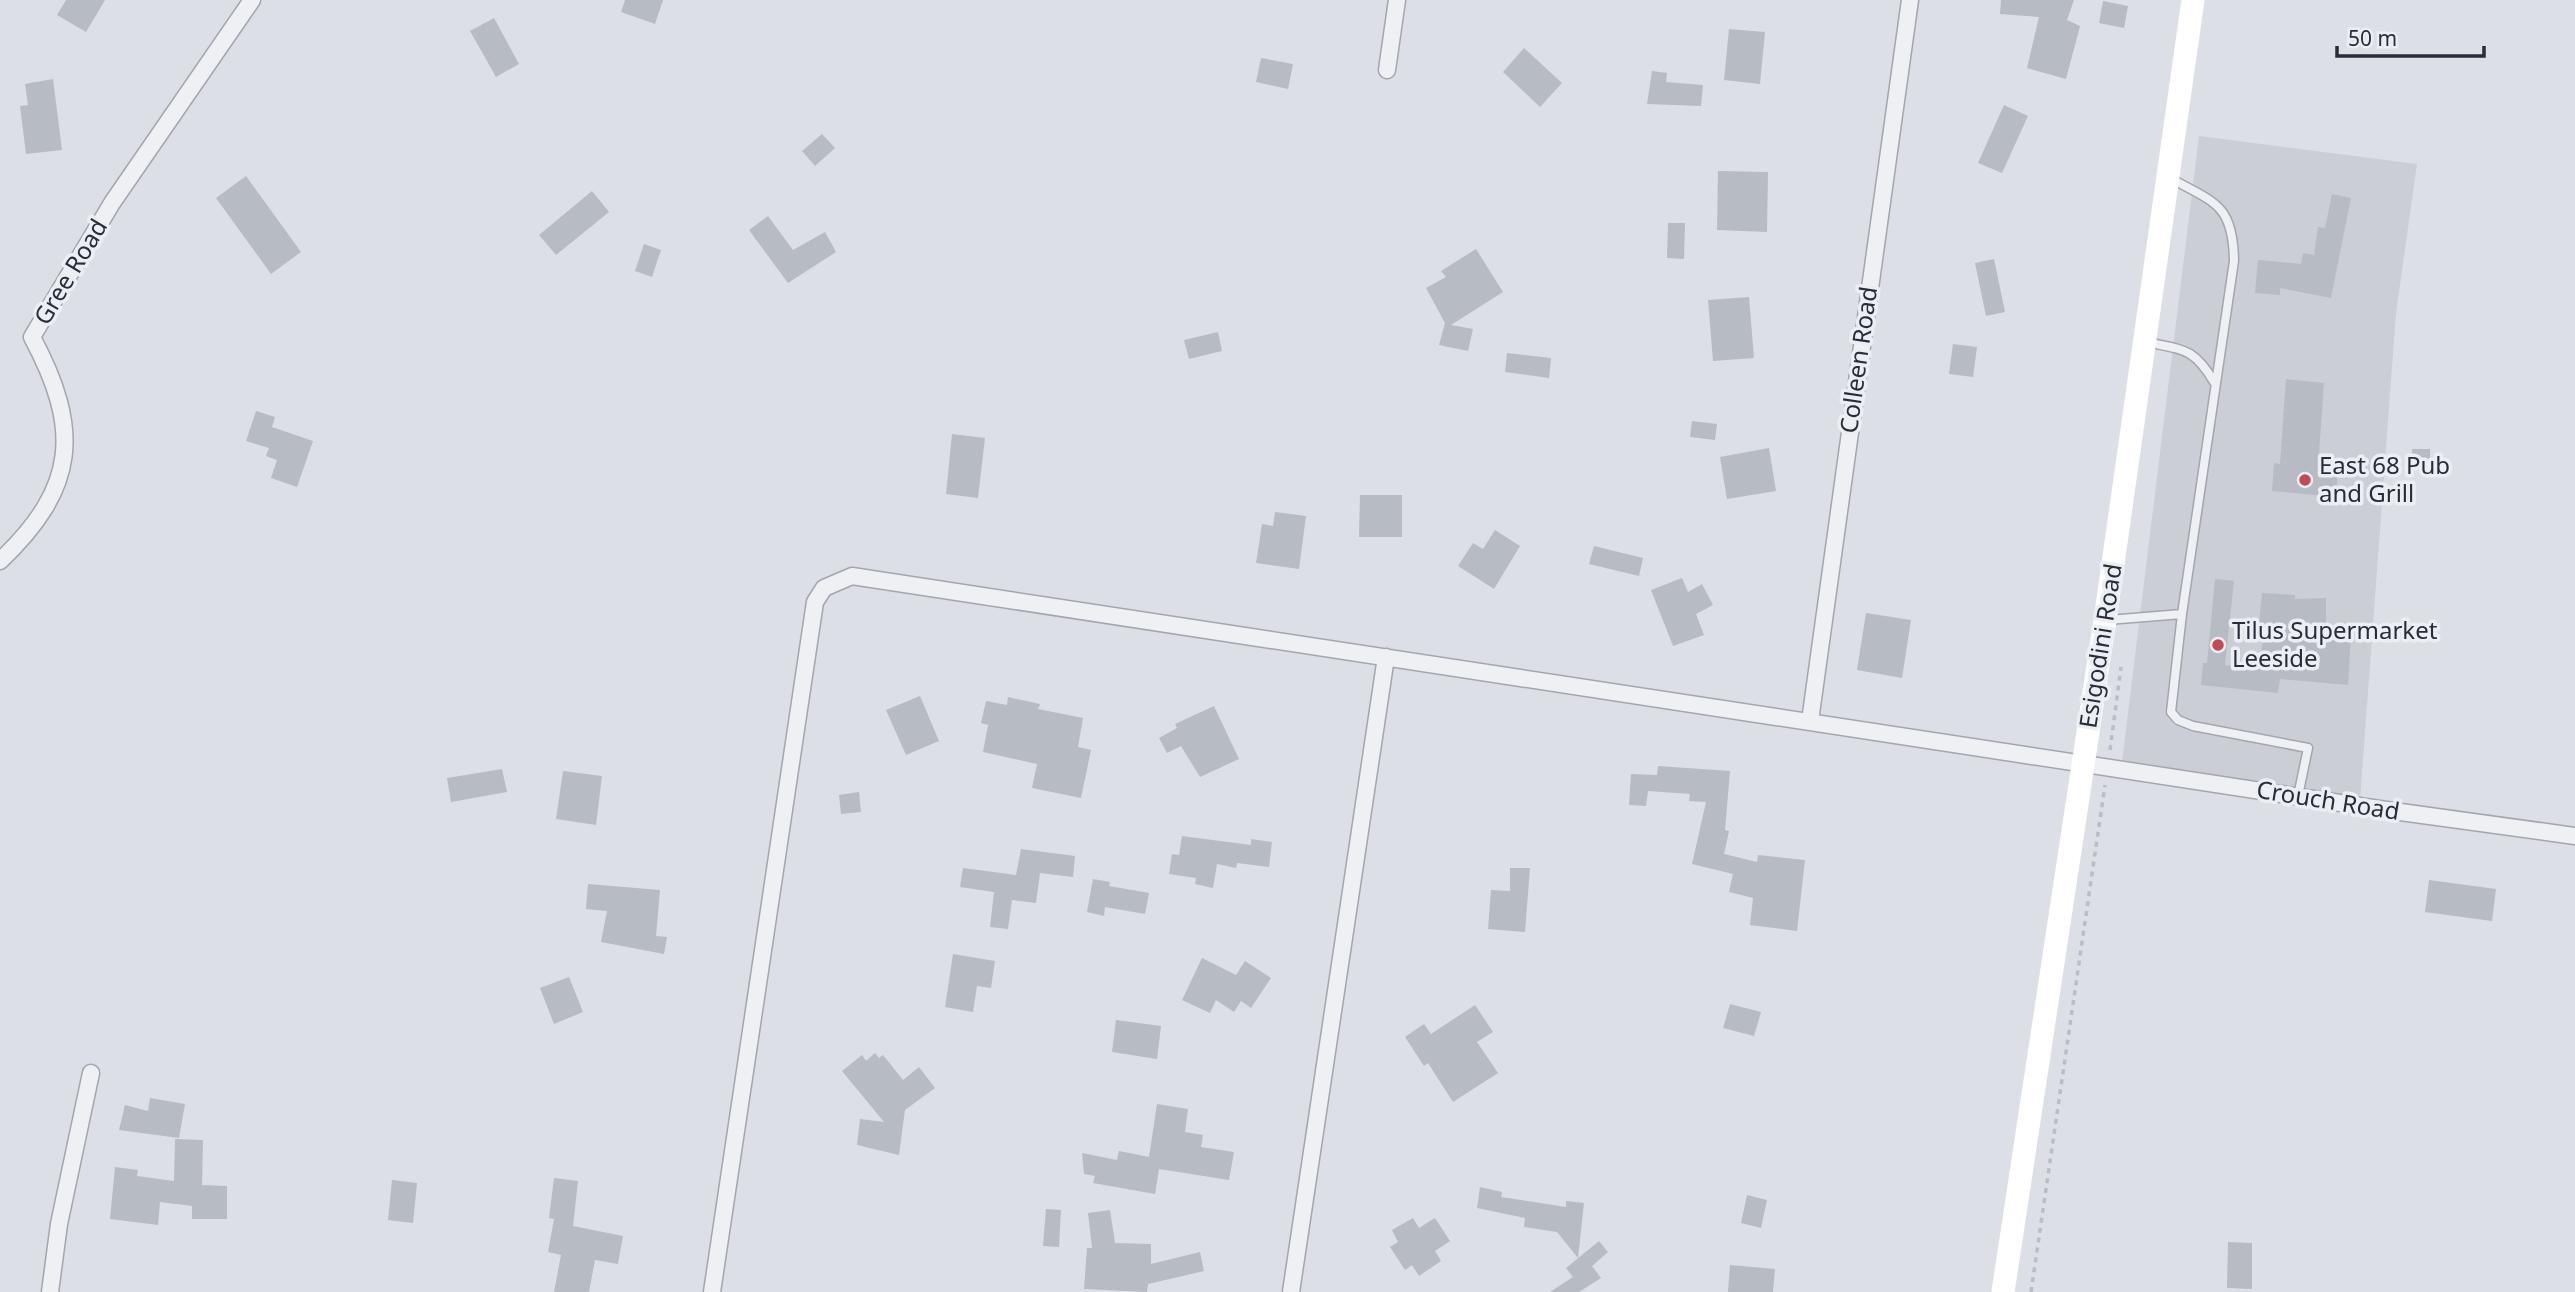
<svg xmlns="http://www.w3.org/2000/svg" width="2575" height="1292" font-family="'Noto Sans',sans-serif">
	<style>
		.built { fill: #cbced5 }
		.building { fill: #b7bbc4 }
		.lines { fill: none; stroke-linecap: round; stroke-linejoin: round }
		.lane-casing { stroke: #a2a6ae; stroke-width: 11 }
		.street-casing { stroke: #a2a6ae; stroke-width: 19 }
		.path { stroke: #babdc3; stroke-width: 3.5; stroke-dasharray: 5 5; stroke-linecap: butt }
		.lane { stroke: #eef0f4; stroke-width: 8 }
		.street { stroke: #eef0f4; stroke-width: 16 }
		.secondary { stroke: #fff; stroke-width: 23 }
		.poi-dot { fill: #bf4c55; stroke: #ebeef3; stroke-width: 2.5 }
		.labels { text-anchor: middle; stroke-width: 7; stroke-linejoin: round; paint-order: stroke }
		.street-label { font-size: 24px; fill: #272d39; stroke: #ebeef3 }
		.poi-label { font-size: 24px; fill: #272d39; stroke: #ebeef3; text-anchor: start }
	</style>
	<rect width="100%" height="100%" fill="#dcdfe5"/>
	<path class="built" d="M2199,136L2417,164L2396,313L2360,800L2122,762Z"/>
	<path class="building" d="M66,0H105L86,32L57,15Z
		M625,0H663L655,24L621,12Z
		M2001,0H2074L2067,20L2080,26L2066,79L2027,68L2039,17L2000,14Z
		M2103,1L2128,6L2124,28L2099,23Z
		M494,18L519,64L496,77L470,31Z
		M1729,29L1765,32L1760,84L1724,80Z
		M1524,48L1562,83L1540,107L1503,72Z
		M1261,58L1293,64L1288,89L1256,82Z
		M1652,71L1667,73L1666,82L1703,85L1701,106L1647,104Z
		M53,79L62,150L26,154L20,106L28,105L25,84Z
		M2004,105L2028,116L2002,173L1978,163Z
		M822,134L835,148L815,166L802,151Z
		M1718,171L1768,172L1767,232L1717,230Z
		M246,176L301,252L271,274L216,198Z
		M592,191L609,212L556,255L539,235Z
		M2332,194L2351,198L2331,298L2280,288V295L2255,293L2258,260L2301,264L2303,253L2314,255L2318,227L2325,228Z
		M768,216L793,250L825,232L836,252L788,283L749,230Z
		M1668,223H1685L1684,259L1667,258Z
		M644,244L661,250L652,277L635,271Z
		M1476,249L1503,292L1451,325L1473,329L1468,351L1439,345L1445,323L1426,288L1446,277L1441,271Z
		M1994,259L2005,312L1986,316L1975,263Z
		M1749,297L1754,358L1713,361L1708,300Z
		M1218,332L1222,351L1189,359L1184,340Z
		M1953,344L1977,347L1973,377L1949,374Z
		M1507,353L1551,358L1549,378L1505,372Z
		M2286,379L2324,383L2318,467L2338,469L2336,497L2272,491L2274,463L2280,464Z
		M256,411L275,417L272,427L313,441L297,487L271,478L277,460L266,456L269,448L246,441Z
		M1692,421L1717,424L1715,440L1690,437Z
		M952,434L985,438L978,498L946,494Z
		M1769,448L1776,491L1727,499L1720,457Z
		M2412,449H2430V464H2412Z
		M1360,495H1402V537H1359Z
		M1275,512L1306,516L1299,569L1256,563L1262,524L1273,526Z
		M1495,530L1520,546L1494,589L1458,566L1473,543L1483,549Z
		M1594,546L1643,558L1639,576L1589,564Z
		M1682,578L1688,592L1702,584L1713,605L1696,614L1704,635L1673,646L1651,590Z
		M2215,579L2234,581L2225,665L2258,669L2266,626L2259,625L2262,593L2295,595V599L2326,598V632L2351,634L2348,685L2280,679L2278,693L2201,685L2203,663H2207Z
		M1866,613L1911,620L1902,678L1857,670Z
		M920,696L939,741L906,755L886,710Z
		M1008,697L1040,704L1038,709L1083,718L1078,747L1091,750L1081,798L1032,788L1037,764L983,752L988,725L981,723L986,701L1007,705Z
		M1214,706L1239,759L1200,777L1181,746L1167,753L1159,738L1177,728L1175,724Z
		M1658,766L1730,771L1725,830L1729,831L1724,854L1757,862L1758,855L1805,860L1797,931L1750,925L1753,898L1729,892L1733,874L1692,864L1706,802L1689,801L1690,794L1648,791L1646,806L1629,805L1631,774L1657,775Z
		M502,769L507,792L451,802L447,778Z
		M563,771L602,776L596,825L556,819Z
		M859,792L861,812L841,814L839,795Z
		M1182,836L1251,845V839L1272,842L1269,867L1237,863L1236,868L1217,864L1213,888L1195,884L1196,878L1169,874L1172,854L1179,855Z
		M1021,849L1075,856L1073,877L1040,873L1036,903L1012,900L1008,929L990,927L994,892L960,887L963,868L1016,875Z
		M1510,868H1530L1525,932L1488,929L1491,890L1510,891Z
		M1093,879L1110,882L1109,886L1149,893L1145,914L1105,907L1104,916L1087,912Z
		M2429,880L2496,889L2492,921L2425,912Z
		M588,884L660,890L656,936L667,937L664,954L601,942L607,911L586,909Z
		M953,954L995,961L991,988L977,986L973,1012L945,1007Z
		M1202,958L1236,975L1245,961L1271,978L1251,1008L1241,1001L1234,1012L1216,1000L1210,1013L1182,1000Z
		M569,977L583,1012L554,1024L540,988Z
		M1730,1004L1761,1012L1754,1036L1723,1028Z
		M1475,1005L1493,1032L1477,1042L1498,1073L1453,1102L1428,1063L1424,1066L1405,1037L1424,1024L1431,1034Z
		M1116,1020L1161,1026L1157,1059L1112,1052Z
		M875,1053L879,1058L883,1055L903,1080L919,1067L935,1088L905,1110L899,1155L857,1145L860,1119L884,1122L842,1071L862,1055L866,1061Z
		M150,1098L185,1104L179,1138L119,1130L125,1105L148,1111Z
		M1157,1104L1188,1109L1185,1132L1203,1135L1201,1147L1234,1152L1229,1180L1159,1169L1155,1194L1093,1183L1095,1176L1084,1174L1082,1153L1117,1160L1119,1151L1149,1157Z
		M175,1139L203,1140L202,1185L227,1186V1219H192V1206L160,1202L158,1225L110,1219L115,1167L138,1170L137,1176L174,1181Z
		M554,1178L578,1181L573,1226L623,1236L618,1264L595,1260L589,1292H554L561,1255L548,1252L554,1219L549,1218Z
		M392,1180L417,1183L413,1223L388,1220Z
		M1480,1187L1502,1192L1501,1197L1566,1207V1201L1584,1203L1578,1258L1557,1232L1524,1227L1525,1218L1477,1208Z
		M1747,1195L1767,1200L1761,1228L1741,1223Z
		M1046,1209L1061,1210L1059,1247L1043,1246Z
		M1110,1210L1115,1243L1151,1244V1264L1200,1252L1204,1271L1148,1284L1147,1292L1084,1289L1087,1248H1092L1088,1213Z
		M1413,1218L1419,1228L1435,1218L1450,1241L1435,1251L1441,1261L1419,1276L1412,1265L1405,1270L1390,1247L1398,1242L1392,1230Z
		M1599,1241L1608,1252L1592,1266L1601,1278L1579,1292H1550L1573,1277L1566,1268Z
		M2228,1242L2252,1243V1289L2227,1288Z
		M1730,1265L1775,1269L1773,1292H1728Z"/>
	<g class="lines">
		<g class="lane-casing">
			<path id="lane" d="M2146,342C2184,350 2194,348 2214,382
				M2182,614L2171,712L2178,720L2193,726L2308,748L2298,796
				M2108,620L2182,614L2234,261C2233,204 2215,203 2170,178"/>
		</g>
		<g class="street-casing">
			<path id="street" d="M1387,70L1397,0
				M0,561C78,487 81,429 32,337L112,203L252,0
				M1810,721L1910,0
				M50,1292L59,1224L91,1073
				M712,1292L815,602L824,588L852,576L2386,810L2575,836
				M1291,1292L1386,657"/>
		</g>
		<path class="path" d="M2110,750L2121,667
			M2031,1292L2105,785"/>
		<use href="#lane" class="lane"/>
		<use href="#street" class="street"/>
		<path class="secondary" d="M2003,1292L2105,620L2193,0"/>
	</g>
	<g class="poi-dot">
		<circle cx="2305" cy="480" r="7"/>
		<circle cx="2218" cy="645" r="7"/>
	</g>
	<g class="labels">
		<g class="street-label">
			<text transform="translate(71 272) rotate(-59)" y="8">Gree Road</text>
			<text transform="translate(1859 360) rotate(-82)" y="8">Colleen Road</text>
			<text transform="translate(2101 646) rotate(-81)" y="8">Esigodini Road</text>
			<text transform="translate(2328 801) rotate(9)" y="8">Crouch Road</text>
		</g>
		<g class="poi-label">
			<text x="2319" y="474">East 68 Pub<tspan x="2319" dy="28">and Grill</tspan></text>
			<text x="2232" y="639">Tilus Supermarket<tspan x="2232" dy="28">Leeside</tspan></text>
		</g>
	</g>
	<path d="M2337 46v10h147v-10" fill="none" stroke="#272d39" stroke-width="3.5"/>
	<text x="2348" y="46" font-size="21" fill="#272d39" stroke="#ebeef3" stroke-width="5" paint-order="stroke">50 m</text>
</svg>
